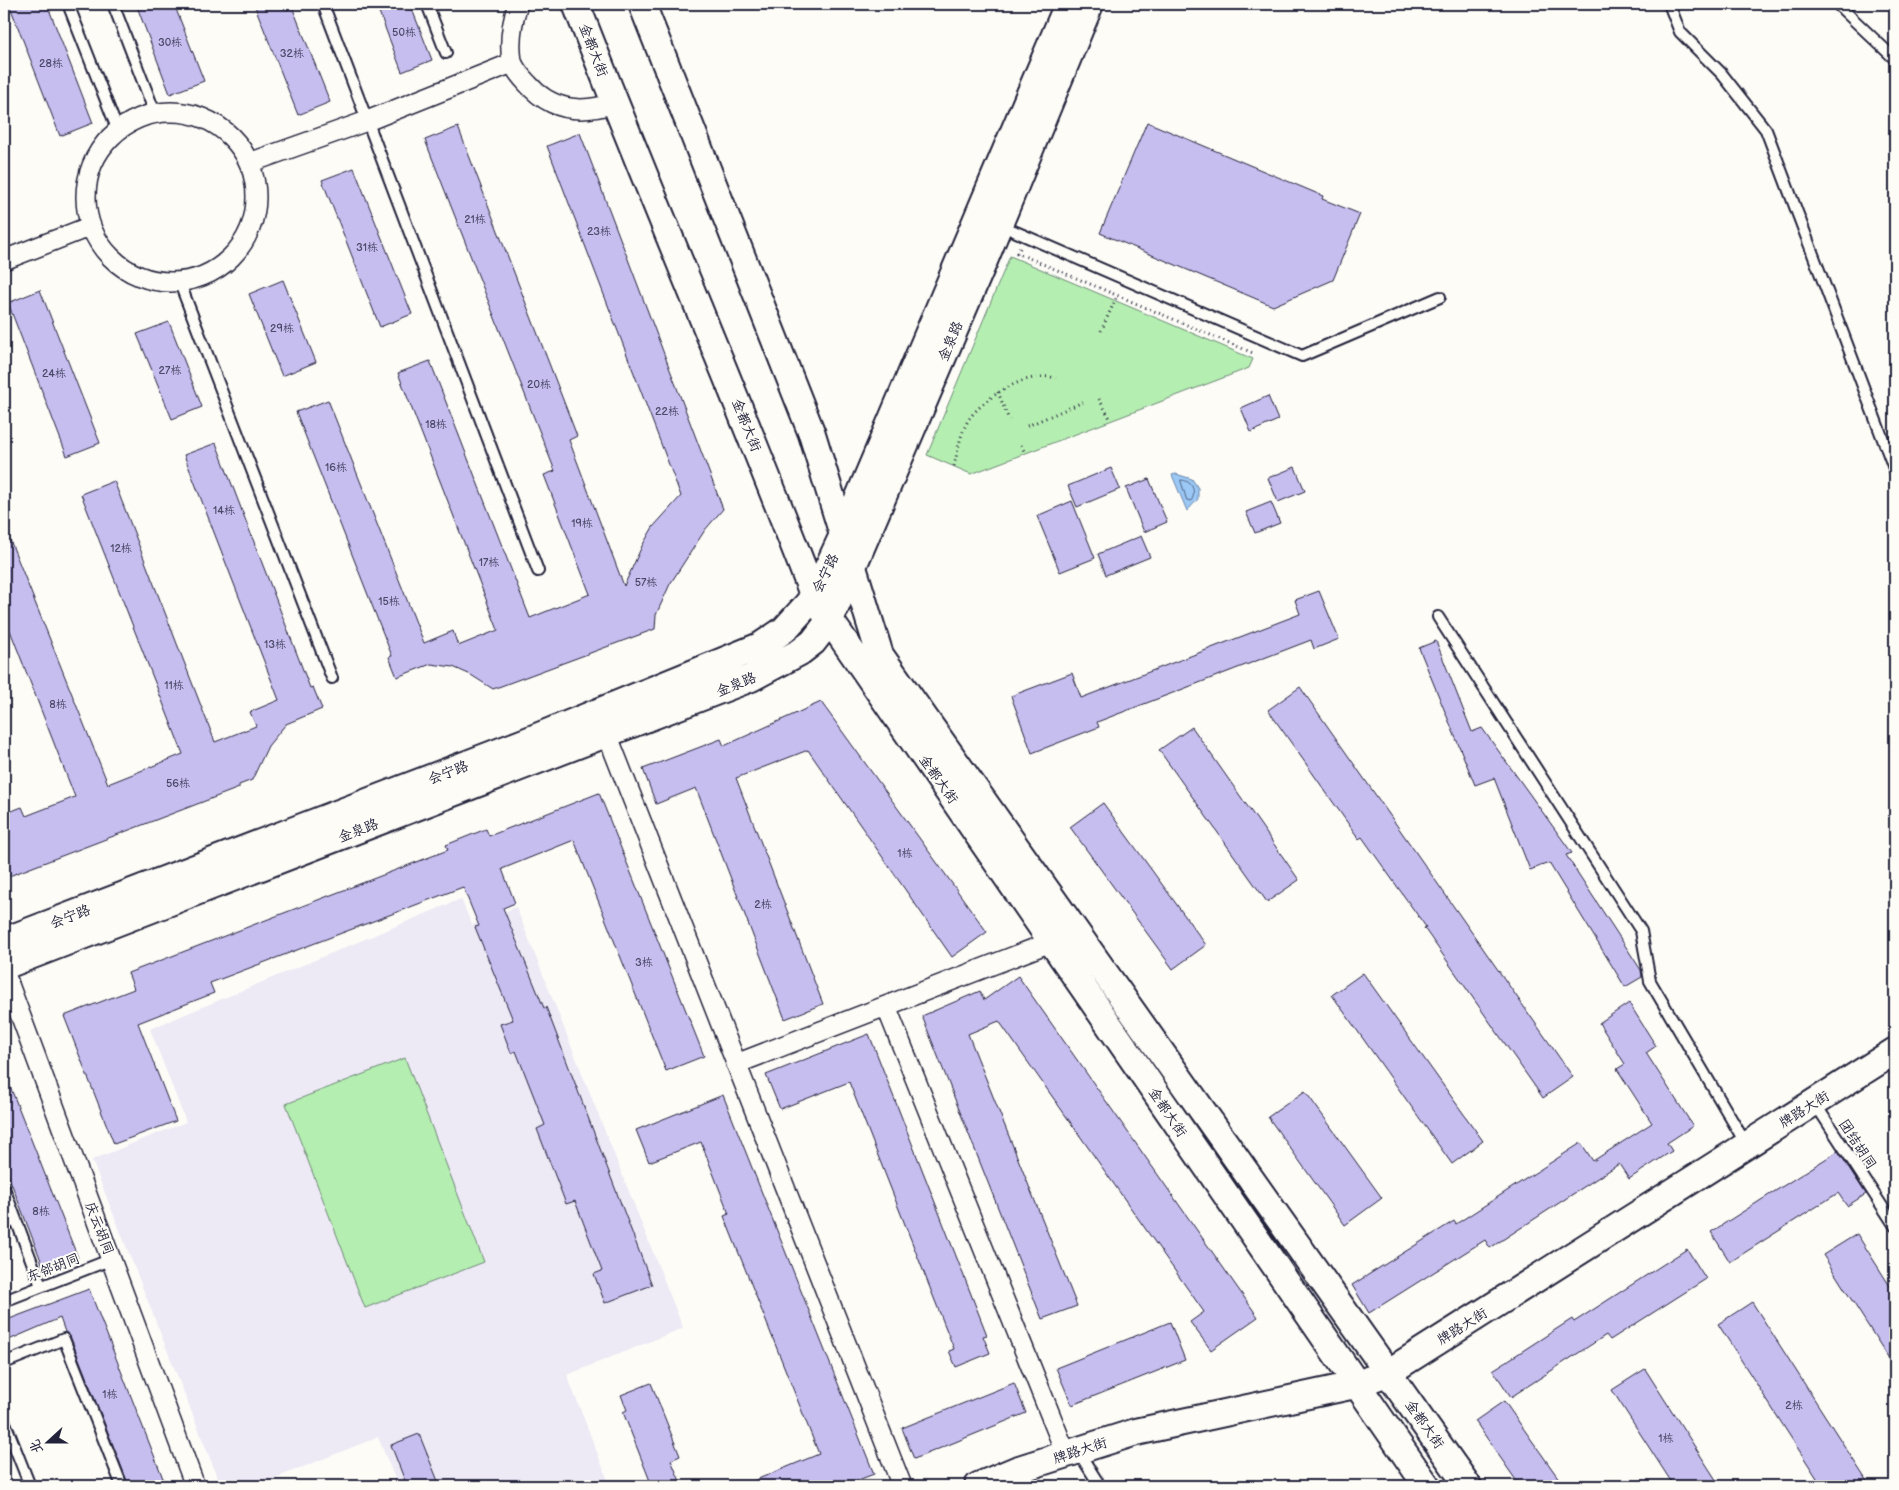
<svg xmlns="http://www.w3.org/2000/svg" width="1899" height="1490" font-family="'Balsamiq Sans','LXGW WenKai TC',sans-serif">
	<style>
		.built { fill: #ede9f5 }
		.green { fill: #b5eeb1; stroke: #6c8876 }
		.water { fill: #9bc8f5; stroke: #6b86ab }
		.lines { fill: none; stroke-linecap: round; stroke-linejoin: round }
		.shore { stroke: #526485; stroke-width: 1 }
		.building { fill: #c7bef0; stroke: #22223b }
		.lane-casing { stroke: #22223b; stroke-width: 14 }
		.street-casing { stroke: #22223b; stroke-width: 22 }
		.secondary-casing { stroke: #22223b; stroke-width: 30 }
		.path { stroke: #22223b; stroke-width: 3; stroke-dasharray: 1 4; stroke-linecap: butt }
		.lane { stroke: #fdfcf7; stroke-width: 10 }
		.street { stroke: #fdfcf7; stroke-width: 19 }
		.secondary { stroke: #fdfcf7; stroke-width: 26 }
		.labels { text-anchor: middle; stroke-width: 4; stroke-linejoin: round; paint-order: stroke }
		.number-label { font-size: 11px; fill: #4b4968 }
		.street-label { font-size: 14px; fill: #22223b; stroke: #fdfcf7 }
	</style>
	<rect width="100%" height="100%" fill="#fdfcf7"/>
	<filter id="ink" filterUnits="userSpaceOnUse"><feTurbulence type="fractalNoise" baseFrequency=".02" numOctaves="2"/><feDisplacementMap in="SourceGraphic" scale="10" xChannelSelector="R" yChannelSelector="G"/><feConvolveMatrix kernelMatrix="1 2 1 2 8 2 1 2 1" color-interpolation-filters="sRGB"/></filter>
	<g filter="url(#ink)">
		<path class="built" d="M461,899L472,925L516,907L683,1328L567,1375L610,1486H398L378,1437L255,1486H221L92,1160L186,1122L150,1029Z"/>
		<path class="green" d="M1010,256L1253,359L1249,368L971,474L927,455Z
			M405,1058L484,1262L365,1308L286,1104Z"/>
		<path class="water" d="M1176,474L1192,479L1198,488V499L1187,511L1172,475Z"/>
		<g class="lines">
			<path class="shore" d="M1181,480C1192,480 1197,492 1191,501L1187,500Z"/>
		</g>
		<path class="building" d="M9,4H47L93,123L60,136Z
			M136,4H174L204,81L170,94Z
			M254,4H291L330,102L298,115Z
			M376,4H410L432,60L402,72Z
			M1147,122L1323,196L1322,199L1360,214L1333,280L1273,306L1100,233Z
			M458,127L577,436L569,440L624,586L642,546L653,527L681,496L547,146L580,133L723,509L705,530L670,584L656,615L655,629L493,689L471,675L453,667L431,664L397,677L389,657L392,656L296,412L328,400L424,643L453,631L458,646L498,630L398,373L430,361L530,618L590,594L544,475L555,471L425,140Z
			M354,168L412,314L380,327L322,180Z
			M283,280L316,362L282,376L249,294Z
			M40,290L100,443L67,456L8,303Z
			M169,322L202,407L172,419L137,334Z
			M1268,396L1278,420L1251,432L1241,408Z
			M216,443L310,688L313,687L322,709L286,724L268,746L252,780L239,785V788L4,878V814L22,807L26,816L75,797L4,615V525L108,784L183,754L81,494L114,481L215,742L256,726L250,712L279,700L184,455Z
			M1295,467L1305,491L1278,502L1268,478Z
			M1111,468L1120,489L1077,507L1068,486Z
			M1149,479L1167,522L1144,532L1126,488Z
			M1072,501L1095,558L1060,572L1037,516Z
			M1271,502L1280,523L1255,533L1246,512Z
			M1141,536L1150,557L1106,575L1098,554Z
			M1319,591L1339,639L1314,649L1311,640L1097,722L1099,727L1032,753L1011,696L1072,673L1081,698L1300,614L1295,600Z
			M1436,641L1472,732L1482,728L1572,853L1566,855L1641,970L1642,977L1625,987L1549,863L1530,870L1494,778L1475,785L1419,648Z
			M1300,687L1573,1077L1543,1098L1424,928L1426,927L1362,837L1359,839L1268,710Z
			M821,702L987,932L952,957L808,750L736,778L823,1004L785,1019L696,788L656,804L643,769L721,739L724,746Z
			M1192,727L1299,880L1267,902L1159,750Z
			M599,793L704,1056L666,1071L574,840L502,869L515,903L503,908L544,1008L546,1007L652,1285L605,1303L594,1274L602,1271L575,1201L566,1204L537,1129L545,1125L516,1051L511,1053L500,1024L513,1020L475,927L479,926L463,887L210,983L214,993L138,1023L176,1121L114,1144L64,1016L134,989L128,973L448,850L446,845L486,829L489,836Z
			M1103,803L1206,945L1173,969L1070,827Z
			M1363,973L1483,1141L1452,1164L1332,995Z
			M1018,976L1258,1317L1211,1350L1190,1322L1204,1312L999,1021L968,1034L1077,1306L1042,1319L922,1016L980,991L984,1000Z
			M1629,1003L1656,1046L1646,1053L1693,1126L1667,1143L1672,1151L1629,1179L1619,1164L1490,1248L1485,1240L1369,1313L1352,1285L1454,1221L1456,1224L1581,1143L1593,1161L1652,1123L1617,1069L1625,1064L1599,1023Z
			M869,1034L987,1335L983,1336L990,1353L956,1367L949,1351L954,1349L849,1082L780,1109L766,1075Z
			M4,1071L78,1258L45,1271L4,1164Z
			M1305,1091L1382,1198L1345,1225L1268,1117Z
			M723,1095L874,1474L842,1486H741L819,1454L724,1216L729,1214L701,1142L649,1162L636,1130Z
			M1838,1151L1866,1194L1847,1206L1838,1193L1730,1262L1711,1232Z
			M1857,1234L1895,1294V1368L1823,1255Z
			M1687,1249L1706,1279L1610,1340L1606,1335L1511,1397L1493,1370L1572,1319L1574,1322Z
			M89,1289L166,1486H129L70,1336L65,1332L60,1318L4,1342V1321Z
			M1752,1302L1870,1486H1822L1718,1324Z
			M1170,1322L1185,1360L1072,1405L1056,1368Z
			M1645,1369L1720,1486H1674L1612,1390Z
			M651,1383L680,1456L671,1460L682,1486H652L623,1412L627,1410L621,1395Z
			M1014,1383L1026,1413L914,1459L902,1428Z
			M1504,1401L1564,1486H1520L1475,1421Z
			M419,1434L440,1486H407L391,1445Z"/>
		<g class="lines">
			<g class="lane-casing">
				<path id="lane" d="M68,4L118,131
					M113,4L155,113
					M323,4L538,571
					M427,4L446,53
					M1669,4L1680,32L1722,74L1766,130L1895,471
					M1837,4L1895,59
					M1000,225L1302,356L1440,297
					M179,281L332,678
					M1438,617L1641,931L1650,981L1746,1144
					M1814,1102L1895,1226
					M4,1188L41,1286
					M4,1225L16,1220
					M4,1301L112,1259
					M4,1363L64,1339L122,1486
					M4,1420L30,1486
					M1078,1451L1100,1486"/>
			</g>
			<g class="street-casing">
				<path id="street" d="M518,4C512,22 509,42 512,61C514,68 522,78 527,83C551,111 581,114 614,103
					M86 197a85 85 0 1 1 170 0a85 85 0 1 1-170 0Z
					M249,163L367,121L512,63
					M4,260L91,226
					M607,734L902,1486
					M4,971L195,1486
					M886,1006L1066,1454
					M736,1064L1051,942"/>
			</g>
			<g class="secondary-casing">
				<path id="secondary" d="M576,4C653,202 738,398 814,597L1427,1486
					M642,4L812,434L880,655L1468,1486
					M4,941L527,741L760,646L784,630L814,597L842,537L1068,4
					M4,966L751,678L800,652L813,642L830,620L984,261L1090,4
					M978,1486L1016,1470L1136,1432L1355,1385L1389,1372L1895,1051"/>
			</g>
			<path class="path" d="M1020,248L1017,253L1253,353
				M1101,331L1117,296
				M998,392L1009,420
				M1099,399L1111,420
				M1027,426L1083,402
				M1021,445L1025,453
				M954,466C958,451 960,433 969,419C986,396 1026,371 1056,378"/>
			<use href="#lane" class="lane"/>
			<use href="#street" class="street"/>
			<use href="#secondary" class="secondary"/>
		</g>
	</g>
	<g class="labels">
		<g class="number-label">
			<text x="404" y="36">50栋</text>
			<text x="170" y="46">30栋</text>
			<text x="292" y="57">32栋</text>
			<text x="51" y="67">28栋</text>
			<text x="475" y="223">21栋</text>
			<text x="599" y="235">23栋</text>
			<text x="367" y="251">31栋</text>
			<text x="282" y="332">29栋</text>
			<text x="170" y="374">27栋</text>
			<text x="54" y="377">24栋</text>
			<text x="539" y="388">20栋</text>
			<text x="667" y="415">22栋</text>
			<text x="436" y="428">18栋</text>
			<text x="336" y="471">16栋</text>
			<text x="224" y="514">14栋</text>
			<text x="582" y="527">19栋</text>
			<text x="121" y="552">12栋</text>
			<text x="489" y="566">17栋</text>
			<text x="646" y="586">57栋</text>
			<text x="389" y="605">15栋</text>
			<text x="275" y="648">13栋</text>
			<text x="174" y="689">11栋</text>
			<text x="58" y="708">8栋</text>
			<text x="178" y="787">56栋</text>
			<text x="905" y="857">1栋</text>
			<text x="763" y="908">2栋</text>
			<text x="644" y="966">3栋</text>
			<text x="41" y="1215">8栋</text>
			<text x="110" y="1398">1栋</text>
			<text x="1794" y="1409">2栋</text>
			<text x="1666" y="1442">1栋</text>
		</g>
		<g class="street-label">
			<text transform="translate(594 50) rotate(69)" y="5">金都大街</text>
			<text transform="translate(950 341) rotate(-67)" y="5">金泉路</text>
			<text transform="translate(747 425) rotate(68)" y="5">金都大街</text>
			<text transform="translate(825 573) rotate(-64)" y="5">会宁路</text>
			<text transform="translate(736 684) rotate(-22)" y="5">金泉路</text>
			<text transform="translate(448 772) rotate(-21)" y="5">会宁路</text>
			<text transform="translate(939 779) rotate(55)" y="5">金都大街</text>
			<text transform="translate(358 830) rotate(-21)" y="5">金泉路</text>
			<text transform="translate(70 916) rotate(-21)" y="5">会宁路</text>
			<text transform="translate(1804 1109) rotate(-32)" y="5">牌路大街</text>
			<text transform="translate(1168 1112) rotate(56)" y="5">金都大街</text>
			<text transform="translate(1858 1144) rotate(57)" y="5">团结胡同</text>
			<text transform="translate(100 1228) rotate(69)" y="5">庆云胡同</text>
			<text transform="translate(53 1267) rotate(-21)" y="5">东邻胡同</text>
			<text transform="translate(1462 1326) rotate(-32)" y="5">牌路大街</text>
			<text transform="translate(1425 1424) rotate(55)" y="5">金都大街</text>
			<text transform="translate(1080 1450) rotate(-18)" y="5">牌路大街</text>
		</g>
	</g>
	<rect width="1899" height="1490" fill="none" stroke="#fdfcf7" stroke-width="20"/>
	<rect x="10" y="10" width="1879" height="1470" fill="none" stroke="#22223b" stroke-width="2" filter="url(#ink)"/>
	<g transform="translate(48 1442) rotate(249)" stroke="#fdfcf7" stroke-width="4" paint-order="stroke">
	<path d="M0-4L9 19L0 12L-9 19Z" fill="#22223b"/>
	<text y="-8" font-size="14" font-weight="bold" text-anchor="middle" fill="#22223b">北</text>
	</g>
</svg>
